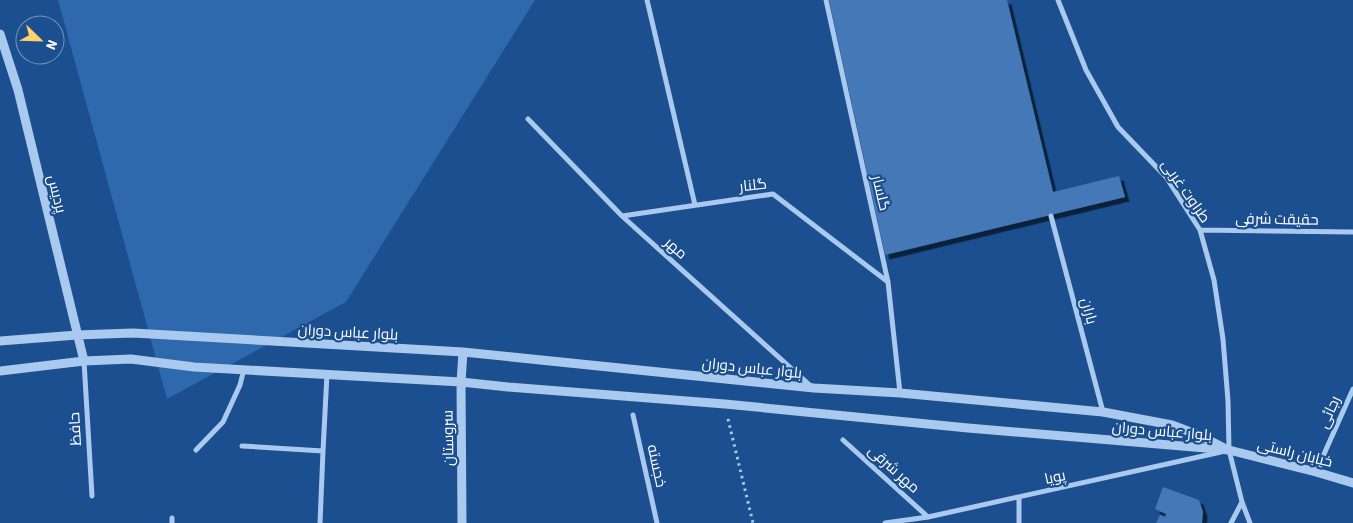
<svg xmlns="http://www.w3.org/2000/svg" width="1353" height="523" font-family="'Source Sans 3',Cairo,sans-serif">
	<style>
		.green { fill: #2e69ad }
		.building { fill: #4478b7; filter: url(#shadow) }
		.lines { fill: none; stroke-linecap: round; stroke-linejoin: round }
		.path { stroke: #a9c9ee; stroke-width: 3; stroke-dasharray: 2.5 4; stroke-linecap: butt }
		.minor { stroke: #a9c9ee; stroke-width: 5 }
		.tertiary { stroke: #a9c9ee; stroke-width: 9 }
		.labels { text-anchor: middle; stroke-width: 4.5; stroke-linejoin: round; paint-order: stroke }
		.street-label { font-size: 15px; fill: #fff; stroke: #1b4f8f }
	</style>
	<defs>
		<filter id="shadow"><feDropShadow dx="4.5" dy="4.5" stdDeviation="0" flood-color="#0009"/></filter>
	</defs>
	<rect width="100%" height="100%" fill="#1b4f8f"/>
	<path class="green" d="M58,0H535L346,302L167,399Z"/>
	<path class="building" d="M829,0H1007L1053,192L1119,176L1125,197L885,255Z
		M1163,487L1199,500L1203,512L1202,523H1156L1160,515L1165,517L1166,514L1155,509Z"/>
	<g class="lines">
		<path class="path" d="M728,419L753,523"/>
		<path class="minor" d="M647,0L695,205
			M826,0L888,282L900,393
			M1058,0L1086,70L1118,127L1166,177L1200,230L1214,280L1223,339L1228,401L1229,450L1242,502L1250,523
			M528,119L622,216L813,388
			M622,216L773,194L888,282
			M1051,216L1103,412
			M1200,230L1353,232
			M84,361L92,496
			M633,415L657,523
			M843,440L928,517
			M242,446L323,451L320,523
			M196,450L223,422L240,385L244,369
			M323,451L327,374
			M1316,472L1353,389
			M1019,497V523
			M172,523V518
			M885,523L928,517L1221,452
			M1231,523L1242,502"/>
		<path class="tertiary" d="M0,34L18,90L84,361
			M0,341L77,335L133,333L463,352L814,388L900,393L1103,412L1172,425L1201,436L1224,448
			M0,371L84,361L131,359L194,367L461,382L508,387L725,404L968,428L1229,450L1316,472L1353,483
			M462,523L461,382L463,352"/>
	</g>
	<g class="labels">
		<g class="street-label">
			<text transform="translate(753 185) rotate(-6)" y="5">گلنار</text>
			<text transform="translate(1186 191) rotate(55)" y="5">طراوت غربی</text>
			<text transform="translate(881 193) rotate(77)" y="5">گلسار</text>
			<text transform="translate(57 194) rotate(76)" y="5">پردیس</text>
			<text transform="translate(1277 219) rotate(1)" y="5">حقیقت شرفی</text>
			<text transform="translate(676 248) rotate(42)" y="5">مهر</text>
			<text transform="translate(1089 311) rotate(75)" y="5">باران</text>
			<text transform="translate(348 332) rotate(3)" y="5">بلوار عباس دوران</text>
			<text transform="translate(752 368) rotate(6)" y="5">بلوار عباس دوران</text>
			<text transform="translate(1329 412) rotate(-66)" y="5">رجائی</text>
			<text transform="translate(75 429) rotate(-93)" y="5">حافظ</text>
			<text transform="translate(1162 431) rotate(5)" y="5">بلوار عباس دوران</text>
			<text transform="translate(448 438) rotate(-91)" y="5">سروستان</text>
			<text transform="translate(1295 453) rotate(14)" y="5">خیابان راستی</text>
			<text transform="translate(657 466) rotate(78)" y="5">خجسته</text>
			<text transform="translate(894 469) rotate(42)" y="5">مهر شرقی</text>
			<text transform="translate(1055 477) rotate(-12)" y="5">پویا</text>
		</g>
	</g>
	<g transform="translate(40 40) rotate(113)"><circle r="24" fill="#1b4f8f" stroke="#7695bc"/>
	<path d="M0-4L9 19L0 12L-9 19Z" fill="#ffd166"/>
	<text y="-8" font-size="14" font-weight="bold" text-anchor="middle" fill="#ffffff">N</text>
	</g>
</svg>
